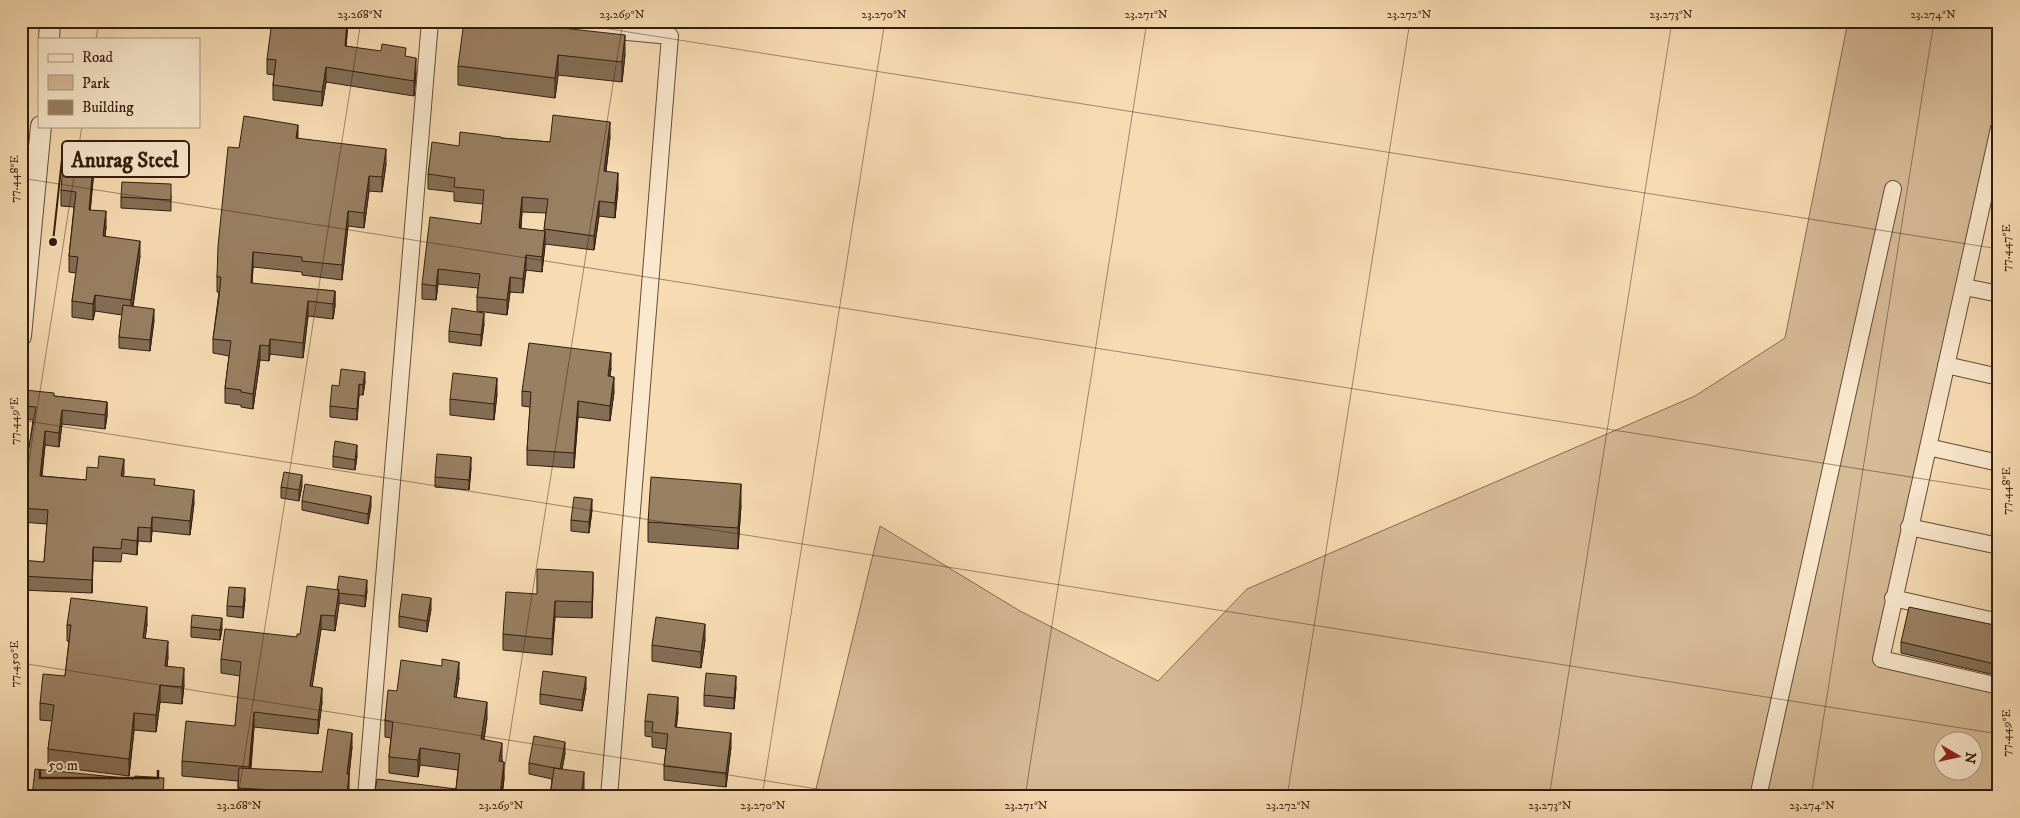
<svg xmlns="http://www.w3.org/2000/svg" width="2020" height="818" font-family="'IM FELL DW Pica',serif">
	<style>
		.green { fill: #d6bb97; stroke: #856c52; fill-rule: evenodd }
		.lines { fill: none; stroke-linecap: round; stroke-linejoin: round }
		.minor-casing { stroke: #654c36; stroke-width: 18 }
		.tertiary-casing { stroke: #654c36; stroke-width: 22 }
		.minor { stroke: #fae8ce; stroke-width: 16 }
		.tertiary { stroke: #fae8ce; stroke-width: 20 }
		.wall { fill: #846e55; stroke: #341c0d; fill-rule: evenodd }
		.shaded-wall { fill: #6b5a45; stroke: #341c0d }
		.building { fill: #998063; stroke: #341c0d }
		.ticks { fill: none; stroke: #341c0d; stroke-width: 1; stroke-opacity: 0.45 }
		.leader { fill: none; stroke: #341c0d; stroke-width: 2 }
		.callout-dot { fill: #341c0d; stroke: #fae8ce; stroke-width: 2 }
		.callout { fill: #fae8ce; stroke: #341c0d; stroke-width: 2 }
		.callout-label { font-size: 21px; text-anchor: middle; font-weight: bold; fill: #341c0d }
		.neatline { fill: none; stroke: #341c0d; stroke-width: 2 }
		.ticks-label { font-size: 12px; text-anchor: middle; fill: #341c0d }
	</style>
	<rect width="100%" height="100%" fill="#f7dcb3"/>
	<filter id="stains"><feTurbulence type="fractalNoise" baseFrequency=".004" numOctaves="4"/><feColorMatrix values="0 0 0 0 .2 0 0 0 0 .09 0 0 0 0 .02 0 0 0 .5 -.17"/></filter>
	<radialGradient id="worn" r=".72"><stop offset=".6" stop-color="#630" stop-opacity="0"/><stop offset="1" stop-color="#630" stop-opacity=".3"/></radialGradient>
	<path class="green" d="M1848,21H1999V101L1875,664L1999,694V797H814L880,526L1020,611L1158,681L1247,589L1695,396L1785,338ZM1942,740H1972V770H1942Z"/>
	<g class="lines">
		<g class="minor-casing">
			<path id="minor" d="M511,21L670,36L609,797
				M1999,128L1881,659L1999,686
				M1965,287L1999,294
				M1946,365L1999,377
				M1928,447L1999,463
				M1909,527L1999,546
				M1893,598L1999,622
				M366,797L430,21
				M1758,797L1893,189"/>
		</g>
		<g class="tertiary-casing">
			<path id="tertiary" d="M49,39L50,21
				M21,336L41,126"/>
		</g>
		<use href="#minor" class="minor"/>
		<use href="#tertiary" class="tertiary"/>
	</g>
	<path class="wall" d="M348,21L346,46L406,57L416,73L414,96L326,82L322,106L273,100V85L274,75L267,74V59Z
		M562,28L625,54L622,82L558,75L555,98L458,85V66Z
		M610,137L606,171L618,188L615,218L599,216L594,250L545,244L542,272L526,270L523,293L510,292L507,315L477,311V297L478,288L438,284L436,300L422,299V284L481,224L483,204L454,201V192L428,189V174L459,146L501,138L550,142ZM522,212L546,213L544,231L521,229Z
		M298,139L386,164L382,192L369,191L364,228L348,226L342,280L302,275V272L253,267L252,284L335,291V306L333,319L308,316L303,358L270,354L269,361L260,360L253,409L241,407V405L225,403V388L229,356L213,353V339L219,292H217V277L239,148Z
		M94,170L90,210L106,227L105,236L140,256L133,307L154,320L150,351L119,348V337L122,315L95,311L93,320L72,317V301L76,273L69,272V256L74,207L61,206V190Z
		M171,195V211L121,208V197Z
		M484,324L481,346L449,342V331Z
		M611,368L610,377L614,392L610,421L578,417L574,468L527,465V450L530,407L522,406V391Z
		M365,382L363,395H359L357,420L330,417V406L339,386Z
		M497,394L494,420L450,415V399Z
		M54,396L107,402V416L105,429L62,424L59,447L45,445L42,476L86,480L124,473L123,476L155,485L194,503L190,535L152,531L151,542L138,541L137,555L122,553L121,562L93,561L92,593L21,590V570L44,562L47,524L21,522V450L29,448L33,420L24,419V406Z
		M333,456H357L355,470L333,467Z
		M471,468L469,490L435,487V477Z
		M302,486L299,501L281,498V487Z
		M302,501L371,506L368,524L302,510Z
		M741,505L738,549L648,542V522Z
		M592,510L589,533L571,531V520Z
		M593,588L592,618L555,617L552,655L503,650V634L537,594Z
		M337,590L367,591L365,607L339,603L335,631L321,629L312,686L322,702L318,734L254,727L251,769L322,772L352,747L349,775L348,797H238V781L182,776V761L235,726L240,676L221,673V659L297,637L300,634Z
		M245,599L243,618L227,616V606Z
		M21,609L27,616L24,633H21Z
		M431,609L427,632L399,627V616Z
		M147,624L145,638L168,657L167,666L184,685L182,704L160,702L156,732L134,730L129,776L48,766V749L52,721L40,720V703L65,676L69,641H67V625Z
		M1999,626V676L1901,653V642Z
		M191,627L222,629L220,640L191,637Z
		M705,640L701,668L652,661V645Z
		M459,678L456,697L487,718L484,740L502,759L504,778L502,797H374L456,789L458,770L420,765L418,777L389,773V757L391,738L385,737V720L397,691Z
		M736,687L734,709L704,706V695Z
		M586,688L582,711L540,704V694Z
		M678,712L676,727L731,747L726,787L664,780V766L666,749L652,747V737L645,736V721Z
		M565,753L562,769L584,788L583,797H550L552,779L529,774V763Z"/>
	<path class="shaded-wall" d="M347,21H348L345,61V46Z
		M625,35V54L622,82V62Z
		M558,55V75L555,98V78Z
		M416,58V73L414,96V81Z
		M326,67V82L322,106V92Z
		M610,122V137L604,186V171Z
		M298,125V139L296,138Z
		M386,149V164L382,192V177Z
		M94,155V170L89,225V210Z
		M618,173V188L615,218V203Z
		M369,176V191L364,228V213Z
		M522,197V212L519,243V228Z
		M599,201V216L594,250V236Z
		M106,211V227L103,252V236Z
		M348,211V226L342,280V265Z
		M545,231V246L542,272V257Z
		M140,241V256L131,316V300Z
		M253,252V267L251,298V283Z
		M526,255V270L523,293V279Z
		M438,269V284L436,300V286Z
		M510,277V292L507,315V300Z
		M335,291V306L333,319V304Z
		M95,295V311L93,320V304Z
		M308,301V316L303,358V343Z
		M154,309V320L150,351V340Z
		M484,313V324L481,346V335Z
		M270,339V354L269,361V346Z
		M260,345V360L253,409V394Z
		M611,353V368L608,391V376Z
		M365,372V382L363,395V385Z
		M614,377V392L610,421V406Z
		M497,378V394L494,420V404Z
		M359,384V395L357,420V409Z
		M578,401V417L574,468V453Z
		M107,402V416L105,429V415Z
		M62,410V424L59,447V433Z
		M45,431V445L40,490V476Z
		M357,445V456L355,470V460Z
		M471,457V468L469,490V480Z
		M124,459V473L121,490V476Z
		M302,475V486L299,501V490Z
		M741,484V505L738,549V528Z
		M194,490V503L190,535V521Z
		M371,496V506L368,524V514Z
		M592,499V510L589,533V522Z
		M152,517V531L151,542V528Z
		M138,527V541L137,555V541Z
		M93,547V561L92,593V580Z
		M593,572V588L592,618V602Z
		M367,580V591L365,607V596Z
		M245,588V599L243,618V607Z
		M339,590V605L335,631V616Z
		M431,598V609L427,632V621Z
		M555,601V617L552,655V639Z
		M147,607V624L143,655V638Z
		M27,610V616L24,633V628Z
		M321,615V629L310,701V686Z
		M222,618V629L220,640V630Z
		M705,624V640L701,668V652Z
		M168,641V657L165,683V666Z
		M459,662V678L454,713V697Z
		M184,668V685L182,704V687Z
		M736,676V687L734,709V698Z
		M586,677V688L582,711V700Z
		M160,685V702L156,732V715Z
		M322,688V702L318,734V720Z
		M678,697V712L675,741V727Z
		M487,702V718L481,756V739Z
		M254,712V727L249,782V767Z
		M134,713V730L129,776V759Z
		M352,733V747L349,775V789L347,797L348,776L347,774Z
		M731,733V747L726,787V773Z
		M565,742V753L560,781V770Z
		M502,743V759L499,778V761Z
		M420,748V765L418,777V760Z
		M504,762V778L502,797H500Z
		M584,772V788L583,797H581Z"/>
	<path class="building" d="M272,21H347L345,46L381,51L382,44L406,48L405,56L416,58L414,81L326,67L322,92L273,85L276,60L267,59Z
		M464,21H562V28L625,35L622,62L558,55L555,78L458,66Z
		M553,115L610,122L604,171L618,173L615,203L599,201L594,236L544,229L548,199L522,197L519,228L545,231L542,257L526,255L523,279L510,277L507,300L477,297L480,274L438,269L436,286L422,284L430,217L481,224L484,190L454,187L455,178L428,174L432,142L459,146L460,132L501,137V138L550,142Z
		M244,116L298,125L296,138L386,149L382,177L369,176L364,213L348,211L342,265L302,261V257L253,252L251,283L335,291L333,304L308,301L303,343L270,339L269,346L260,345L253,394L241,392V390L225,388L231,341L213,339L219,297L221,277H217L218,246L228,147L239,148Z
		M64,152L94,155L89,210L106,211L103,236L140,241L131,300L95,295L93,304L72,301L78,257L69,256L76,192L61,190Z
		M122,182L171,184V200L121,197Z
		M123,305L154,309L150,340L119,337Z
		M452,308L484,313L481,335L449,331Z
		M529,343L611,353L608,376L614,377L610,406L578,401L574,453L527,450L531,392L522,391Z
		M341,369L365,372L363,385L359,384L357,409L330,406L332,385L339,386Z
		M453,373L497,378L494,404L450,399Z
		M25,390L54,393V396L107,402L105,415L62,410L59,433L45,431L40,476L86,480L87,467L98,468L99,456L124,459L121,476L155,479L154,485L194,490L190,521L152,517L151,528L138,527L137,541L122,539L121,549L93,547L92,580L21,576L22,560L44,562L48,510L21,508L22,447L29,448L36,407L24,406Z
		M335,441L357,445L355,460L333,456Z
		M437,454L471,457L469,480L435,477Z
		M284,472L302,475L299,490L281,487Z
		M651,477L741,484L738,528L648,522Z
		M305,484L371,496L368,514L302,501Z
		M574,497L592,499L589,522L571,520Z
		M537,569L593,572L592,602L555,601L552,639L503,634L506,592L537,594Z
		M339,576L367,580L365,596L338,593L339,590H337Z
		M307,586L339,590L335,616L321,615L310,686L322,688L318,720L254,712L249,767L182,761L186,721L235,726L241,662L221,659L225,629L297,637V634H300Z
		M229,587L245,588L243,607L227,606Z
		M402,594L431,598L427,621L399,616Z
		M71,598L147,607L143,638L168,641L165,666L184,668L182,687L160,685L156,715L134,713L129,759L48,749L54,705L40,703L43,674L65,676L71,625H67Z
		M1909,607L1999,626V665L1901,642Z
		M21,609L27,610L24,628H21Z
		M192,615L222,618L220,630L191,627Z
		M656,617L705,624L701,652L652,645Z
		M442,659L459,662L454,697L487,702L481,739L502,743L499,761L504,762L500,796L485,794V797H374L377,779L456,789L460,754L420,748L418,760L389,757L393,722L385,720L388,690L397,691L401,660L442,666Z
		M543,671L586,677L582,700L540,694Z
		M706,673L736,676L734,698L704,695Z
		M648,694L678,697L675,727L731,733L726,773L664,766L668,734L652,732L653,722L645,721Z
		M328,729L352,733L347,774H349L347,794L238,788L239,768L322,772Z
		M534,736L565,742L560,769L529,763Z
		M554,768L584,772L581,797H550Z
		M35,769L134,779L135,776L164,778L163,797H32Z"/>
	<path class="ticks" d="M559,21L1999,249M96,39L99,21M21,178L1999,491M21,420L1999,734M21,511L82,126M21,663L868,797M238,797L361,21M500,797L623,21M762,797L885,21M1025,797L1147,21M1287,797L1410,21M1549,797L1672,21M1811,797L1934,21"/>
	<path class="leader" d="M53 242L62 159"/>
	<circle class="callout-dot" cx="53" cy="242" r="5"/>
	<rect class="callout" x="62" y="141" width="127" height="36" rx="5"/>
	<g class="callout-label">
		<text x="125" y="167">Anurag Steel</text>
	</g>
	<rect width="2020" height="818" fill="none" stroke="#f7dcb3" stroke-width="55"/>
	<rect x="38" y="38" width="162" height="90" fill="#fae8ce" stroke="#ab9681"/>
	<rect x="48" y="54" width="25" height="8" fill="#fae8ce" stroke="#ab9681"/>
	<text x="82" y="62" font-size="15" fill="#341c0d">Road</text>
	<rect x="48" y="75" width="25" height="15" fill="#d6bb97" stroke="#ab9681"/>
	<text x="82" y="88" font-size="15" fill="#341c0d">Park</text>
	<rect x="48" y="100" width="25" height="15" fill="#998063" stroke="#ab9681"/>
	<text x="82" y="112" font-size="15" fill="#341c0d">Building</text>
	<g transform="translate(1958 756) rotate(99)"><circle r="24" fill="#fae8ce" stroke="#ab9681"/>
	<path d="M0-4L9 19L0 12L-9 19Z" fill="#8f2418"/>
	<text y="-8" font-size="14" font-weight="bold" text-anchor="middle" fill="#341c0d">N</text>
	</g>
	<path d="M40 770v8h118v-8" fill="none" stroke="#341c0d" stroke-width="2.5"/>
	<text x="48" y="770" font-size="15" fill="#341c0d" stroke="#fae8ce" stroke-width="4" paint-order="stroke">50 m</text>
	<rect x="28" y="28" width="1964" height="762" class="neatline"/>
	<g class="ticks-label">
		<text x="360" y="18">23.268°N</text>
		<text x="622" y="18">23.269°N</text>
		<text x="884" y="18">23.270°N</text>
		<text x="1146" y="18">23.271°N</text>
		<text x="1409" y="18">23.272°N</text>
		<text x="1671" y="18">23.273°N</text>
		<text x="1933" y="18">23.274°N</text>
		<text transform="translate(14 179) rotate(-90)" y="4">77.448°E</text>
		<text transform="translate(2006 248) rotate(-90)" y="4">77.447°E</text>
		<text transform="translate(14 421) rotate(-90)" y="4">77.449°E</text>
		<text transform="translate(2006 491) rotate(-90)" y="4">77.448°E</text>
		<text transform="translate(14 664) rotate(-90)" y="4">77.450°E</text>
		<text transform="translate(2006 733) rotate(-90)" y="4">77.449°E</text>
		<text x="239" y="809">23.268°N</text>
		<text x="501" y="809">23.269°N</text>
		<text x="763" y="809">23.270°N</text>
		<text x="1026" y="809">23.271°N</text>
		<text x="1288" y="809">23.272°N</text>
		<text x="1550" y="809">23.273°N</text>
		<text x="1812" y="809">23.274°N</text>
	</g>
	<rect width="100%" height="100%" filter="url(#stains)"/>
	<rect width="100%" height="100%" fill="url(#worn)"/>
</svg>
